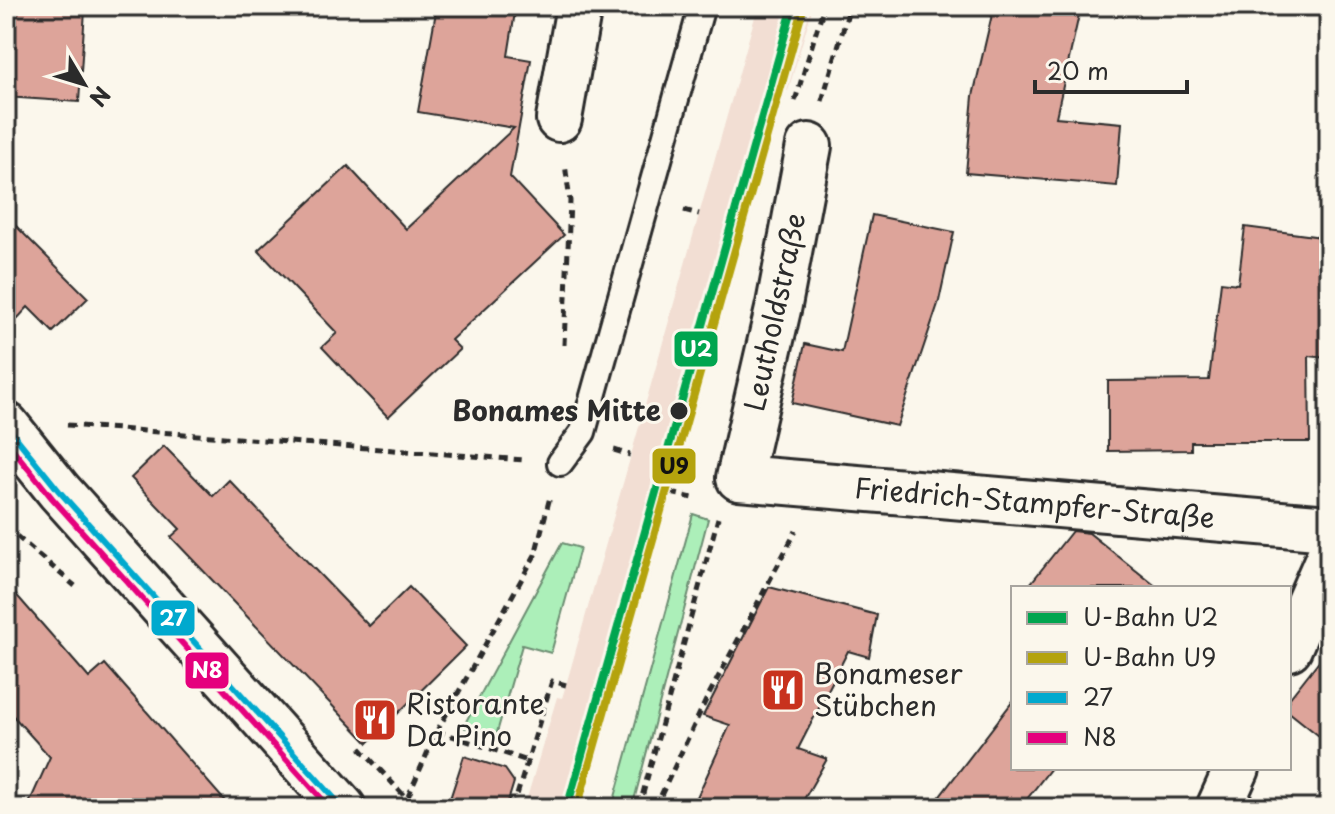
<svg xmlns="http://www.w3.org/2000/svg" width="1335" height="814" font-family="'Playpen Sans',sans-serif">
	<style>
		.built { fill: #f2ded3 }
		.green { fill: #acefb9; stroke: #6c8d72; stroke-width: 2 }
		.building { fill: #dda49a; stroke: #2b2b2b; stroke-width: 2 }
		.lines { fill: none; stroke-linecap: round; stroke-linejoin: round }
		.lane-casing { stroke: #2b2b2b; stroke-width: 30 }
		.street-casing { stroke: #2b2b2b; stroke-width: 50 }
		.path { stroke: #2b2b2b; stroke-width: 5; stroke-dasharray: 8 6; stroke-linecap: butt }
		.lane { stroke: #fbf7ec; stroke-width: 24 }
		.street { stroke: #fbf7ec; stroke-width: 44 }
		.bus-1-casing { stroke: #fbf7ec; stroke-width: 12 }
		.bus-2-casing { stroke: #fbf7ec; stroke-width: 12 }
		.bus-1 { stroke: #00a9ce; stroke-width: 6 }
		.bus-2 { stroke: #e5007d; stroke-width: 6 }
		.metro-1-casing { stroke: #fbf7ec; stroke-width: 14 }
		.metro-2-casing { stroke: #fbf7ec; stroke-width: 14 }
		.metro-1 { stroke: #00a54f; stroke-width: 8 }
		.metro-2 { stroke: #b4a30d; stroke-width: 8 }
		.stop-dot { fill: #2b2b2b; stroke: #fbf7ec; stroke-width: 3 }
		.labels { text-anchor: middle; stroke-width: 6; stroke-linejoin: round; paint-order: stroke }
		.street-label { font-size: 28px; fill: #2b2b2b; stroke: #fbf7ec }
		.stop-label { font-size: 28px; font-weight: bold; fill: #2b2b2b; stroke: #fbf7ec; text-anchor: end }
		.poi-label { font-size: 28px; fill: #2b2b2b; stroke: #fbf7ec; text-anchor: start }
		.line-badge { stroke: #fbf7ec; stroke-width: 3 }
		.badge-label { font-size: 22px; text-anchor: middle; font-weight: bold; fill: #fff }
		.pale-badge-label { font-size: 22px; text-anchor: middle; font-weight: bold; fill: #111 }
	</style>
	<rect width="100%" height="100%" fill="#fbf7ec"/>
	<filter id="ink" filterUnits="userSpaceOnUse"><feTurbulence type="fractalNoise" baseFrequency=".0125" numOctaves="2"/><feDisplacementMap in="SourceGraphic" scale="16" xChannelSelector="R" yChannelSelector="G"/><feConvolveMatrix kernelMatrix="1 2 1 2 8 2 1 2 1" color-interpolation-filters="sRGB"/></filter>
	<g filter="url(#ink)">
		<path class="built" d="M758,6H813L788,91L784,90L584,808H524L557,697L562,698L566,685Z"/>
		<path class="green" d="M693,514L708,519L632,808H612Z
			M562,543L580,548L551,653L522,645L496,736L463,727Z"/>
		<path class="building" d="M6,6L85,10L79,102L6,97Z
			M437,6H516L508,56L531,60L510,177L564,235L451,340L460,349L388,417L322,347L337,333L258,250L348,166L406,229L514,128L418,112Z
			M994,6H1081L1056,117L1122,123L1117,186L966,173L973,96Z
			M872,215L954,232L939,301L897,426L792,403L805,344L842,352Z
			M6,216L88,298L53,332L28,307L6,331Z
			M1245,227L1329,238V336L1326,358L1309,356L1310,442H1191V450L1108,451V381L1209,380L1221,282L1238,284Z
			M164,446L213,496L229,480L369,626L409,587L466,646L368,743L171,537L180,529L131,478Z
			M1072,531L1089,533L1158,588H1027Z
			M6,583L89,678L105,664L231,808H27L50,757L6,708Z
			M769,587L877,615L869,657L848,651L798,749L827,759L799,808H692L730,725L703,716Z
			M1329,648V744L1289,712V699Z
			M1013,701V768H1051L1020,808H931Z
			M464,756L505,769L514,782L506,808H447Z"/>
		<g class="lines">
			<g class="lane-casing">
				<path id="lane" d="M560,463L583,432L702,6"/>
			</g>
			<g class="street-casing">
				<g id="street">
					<path d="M559,119L579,6"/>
					<path id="s1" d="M809,146L779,305L739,478L1329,528"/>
					<path d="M6,425L59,491L343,808"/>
					<path d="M1289,648L1329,556"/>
					<path d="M1219,808L1237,768"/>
				</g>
			</g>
			<path class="path" d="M795,101L824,6
				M822,101L850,6
				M684,210L699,214
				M564,345L570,201L565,164
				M67,425L524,460
				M614,450L630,455
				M671,493L697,499
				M6,527L75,586
				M437,731L528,761
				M360,748L407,799
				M414,808L407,799L437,731L535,555L550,497
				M513,808L552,681L566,685
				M639,808L718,518
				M655,808L706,700L796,531"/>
			<use href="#lane" class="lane"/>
			<use href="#street" class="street"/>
			<g class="bus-1-casing">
				<path id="bus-1" d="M6,425L59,491L343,808"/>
			</g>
			<g class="bus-2-casing">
				<path id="bus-2" d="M6,441L52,498L330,808"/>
			</g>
			<use href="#bus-1" class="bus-1"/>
			<use href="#bus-2" class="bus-2"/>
			<g class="metro-1-casing">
				<path id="metro-1" d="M567,808L793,6"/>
			</g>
			<g class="metro-2-casing">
				<path id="metro-2" d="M577,808L803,9"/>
			</g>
			<use href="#metro-1" class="metro-1"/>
			<use href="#metro-2" class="metro-2"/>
		</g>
	</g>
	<defs>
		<g id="restaurant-square" transform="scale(2.3)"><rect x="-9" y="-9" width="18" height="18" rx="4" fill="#c8321e" stroke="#fbf7ec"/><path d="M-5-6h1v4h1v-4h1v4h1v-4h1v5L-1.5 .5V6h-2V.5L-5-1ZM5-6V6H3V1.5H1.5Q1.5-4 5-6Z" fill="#fff"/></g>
	</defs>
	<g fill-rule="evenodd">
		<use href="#restaurant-square" x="783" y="690"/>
		<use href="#restaurant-square" x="375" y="720"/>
	</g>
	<circle class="stop-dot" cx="679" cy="411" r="10"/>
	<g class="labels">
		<g class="street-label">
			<text transform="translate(775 312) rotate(-78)" y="10">Leutholdstraße</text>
			<text dy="10" stroke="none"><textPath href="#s1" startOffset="636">Friedrich-Stampfer-Straße</textPath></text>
		</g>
		<g class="stop-label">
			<text x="661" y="421">Bonames Mitte</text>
		</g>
		<g class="poi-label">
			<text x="814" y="684">Bonameser<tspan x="814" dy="32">Stübchen</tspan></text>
			<text x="406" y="714">Ristorante<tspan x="406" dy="32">Da Pino</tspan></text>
		</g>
	</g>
	<g class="line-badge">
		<rect x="673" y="330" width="46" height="38" rx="8" fill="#00a54f"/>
		<rect x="651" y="447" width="46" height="38" rx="8" fill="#b4a30d"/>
		<rect x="150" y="599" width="46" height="38" rx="8" fill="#00a9ce"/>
		<rect x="184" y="651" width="46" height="39" rx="8" fill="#e5007d"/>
	</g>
	<g class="badge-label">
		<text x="696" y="357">U2</text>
		<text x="173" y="626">27</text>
		<text x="207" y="678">N8</text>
	</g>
	<g class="pale-badge-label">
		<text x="674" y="474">U9</text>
	</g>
	<rect width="1335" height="814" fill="none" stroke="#fbf7ec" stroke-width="32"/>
	<rect x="16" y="16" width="1303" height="782" fill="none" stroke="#2b2b2b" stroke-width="3" filter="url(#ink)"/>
	<rect x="1011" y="586" width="280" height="184" fill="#fbf7ec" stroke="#a8a59f" stroke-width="2"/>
	<rect x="1027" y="612" width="40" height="12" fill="#00a54f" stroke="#a8a59f" stroke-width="2"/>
	<text x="1083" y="626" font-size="24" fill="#2b2b2b">U-Bahn U2</text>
	<rect x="1027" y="652" width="40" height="12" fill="#b4a30d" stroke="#a8a59f" stroke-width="2"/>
	<text x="1083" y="666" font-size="24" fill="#2b2b2b">U-Bahn U9</text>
	<rect x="1027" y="692" width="40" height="12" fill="#00a9ce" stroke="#a8a59f" stroke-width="2"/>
	<text x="1083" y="706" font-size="24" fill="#2b2b2b">27</text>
	<rect x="1027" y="732" width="40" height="12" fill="#e5007d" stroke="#a8a59f" stroke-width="2"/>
	<text x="1083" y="746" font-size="24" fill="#2b2b2b">N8</text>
	<g transform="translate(84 84) rotate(128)" stroke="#fbf7ec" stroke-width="6" paint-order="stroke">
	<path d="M0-6L14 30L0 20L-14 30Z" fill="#2b2b2b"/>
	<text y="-12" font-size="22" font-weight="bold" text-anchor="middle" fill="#2b2b2b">N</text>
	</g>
	<path d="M1035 80v12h152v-12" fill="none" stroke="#2b2b2b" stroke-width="4"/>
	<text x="1047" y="80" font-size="24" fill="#2b2b2b" stroke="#fbf7ec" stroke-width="6" paint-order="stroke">20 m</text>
</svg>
